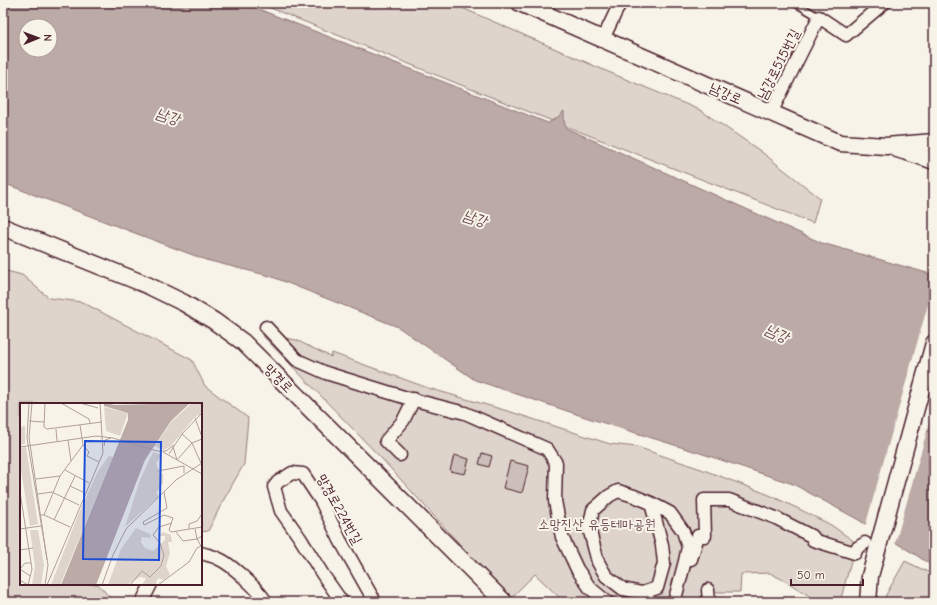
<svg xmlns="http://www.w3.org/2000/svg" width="937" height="605" font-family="'Comic Neue','Poor Story',sans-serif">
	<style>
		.green { fill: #ded4cc; stroke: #947a7c }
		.water { fill: #bcaaa7; stroke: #8e7275; fill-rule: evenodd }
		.pier { fill: #f7f3e8 }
		.building { fill: #ccbfb9; stroke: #4a1f2b }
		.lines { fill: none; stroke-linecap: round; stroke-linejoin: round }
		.lane-casing { stroke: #4a1f2b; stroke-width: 9 }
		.street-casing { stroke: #4a1f2b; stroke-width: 15 }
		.secondary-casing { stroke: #4a1f2b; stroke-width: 19 }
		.lane { stroke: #f7f3e8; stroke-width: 6 }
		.street { stroke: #f7f3e8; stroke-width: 12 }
		.secondary { stroke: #f7f3e8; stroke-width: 16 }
		.labels { text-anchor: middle; stroke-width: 4; stroke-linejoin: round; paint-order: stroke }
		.street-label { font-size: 14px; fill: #4a1f2b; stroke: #f7f3e8 }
		.park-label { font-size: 14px; fill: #6f4c53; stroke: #f7f3e8 }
		.water-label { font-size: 15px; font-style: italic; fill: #6c4950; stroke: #f7f3e8 }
		.inset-road { fill: none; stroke: #b29e9c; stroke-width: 1 }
		.view { fill: #1d4ed8; fill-opacity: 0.15; stroke: #1d4ed8; stroke-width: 2 }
		.inset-edge { fill: none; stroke: #4a1f2b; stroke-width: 2 }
	</style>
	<rect width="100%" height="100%" fill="#f7f3e8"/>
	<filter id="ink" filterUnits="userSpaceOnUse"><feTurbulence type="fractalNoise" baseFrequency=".025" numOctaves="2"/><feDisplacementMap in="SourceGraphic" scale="8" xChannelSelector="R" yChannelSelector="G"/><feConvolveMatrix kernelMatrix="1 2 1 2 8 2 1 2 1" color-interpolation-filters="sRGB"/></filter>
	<g filter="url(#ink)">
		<path class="green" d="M258,3H451L606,71L700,110L759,150L820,198L813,223L486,95Z
			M3,270L22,275L49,298L82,302L192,360L205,386L248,418L244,464L223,501L208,531L201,532V404H21V584H98L111,599L118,602H3Z
			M260,333L296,340L331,357L332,353L428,388L511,412L610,444L637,447L701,469L767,494L797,508L831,525L855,542L854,550L840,602H819L787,582L770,573L741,574L740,592H703L698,602H564L535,574L510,599L381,458Z
			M905,561L934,575V602H882Z"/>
		<path class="water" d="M3,3H243L548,123L557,118L564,111V121L566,128L822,243L934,275V567L916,555L857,519L793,484L700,453L588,418L475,380L398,327L270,276L206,260L3,183ZM26,26H50V50H26Z"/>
		<path class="pier" d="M934,283V406L895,544L865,527Z"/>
		<path class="building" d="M482,453L492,456L489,467L479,464Z
			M454,455L469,459L465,474L450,471Z
			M510,461L529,466L522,493L503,488Z"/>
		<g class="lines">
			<g class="lane-casing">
				<path id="lane" d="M795,3L819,17"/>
			</g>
			<g class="street-casing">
				<path id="street" d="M603,39L620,3
					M771,113L819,17L846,35L884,3
					M266,327L297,360L326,373L407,398L465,413L547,449L556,463L555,501L562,537L577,569L590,588L607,602
					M400,455L386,441L403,421L414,399
					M651,503L662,545L664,563L657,588L642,593L623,589L606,576L598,562L589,528L593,510L609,496L618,491L634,496L651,503L670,513L683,531L688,547L685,561L675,599
					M813,540L855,553L857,548L865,543
					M201,553C207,555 214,556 219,559C231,564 260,591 266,602
					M691,559L698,536H705L704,500H729L776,518L813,537
					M708,590L709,602
					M142,602L151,584
					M342,602L323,575L300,538L281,511L274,487L278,482L292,473L303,474L321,501L340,540L375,602"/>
			</g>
			<g class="secondary-casing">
				<path id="secondary" d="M520,3L840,143L886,146L934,142
					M897,149L920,156L934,161
					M3,227L147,285L184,303L214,321L243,342L504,602
					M868,602L870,576L934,343"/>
			</g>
			<use href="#lane" class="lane"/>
			<use href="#street" class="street"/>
			<use href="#secondary" class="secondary"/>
		</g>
	</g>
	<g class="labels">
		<g class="street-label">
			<text transform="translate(778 64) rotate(-63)" y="5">남강로515번길</text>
			<text transform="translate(726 93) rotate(24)" y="5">남강로</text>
			<text transform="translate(279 378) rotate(45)" y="5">망경로</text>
			<text transform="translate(340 509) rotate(61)" y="5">망경로224번길</text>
		</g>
		<g class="park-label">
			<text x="597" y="529">소망진산 유등테마공원</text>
		</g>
		<g class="water-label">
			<text transform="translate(168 116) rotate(18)" y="5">남강</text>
			<text transform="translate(475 218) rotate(18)" y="5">남강</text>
			<text transform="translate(777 333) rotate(25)" y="5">남강</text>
		</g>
	</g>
	<g transform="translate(20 403)">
		<rect width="182" height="182" fill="#f7f3e8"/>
		<path d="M172,0H182V10L174,15L151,43L144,47L135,43L151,19ZM84,4L108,10L100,33L86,28ZM5,23V41L0,42V24ZM6,44L18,121L10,123L0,61V45ZM133,49L142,52L136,60L139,69L143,71V80L136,90L139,93L105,124L120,77ZM89,53L93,54L40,182H31L58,112L78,68ZM116,125L130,131L131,135L122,134L121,139L125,145L133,148L145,137V133H138L143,129L151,132L152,139H148L150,150L146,163L150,172L143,177L139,175L136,178L137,182H122L126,175L120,174L107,182H88L101,146ZM10,127H18L24,162L21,182H12L15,164Z" fill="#ded4cc"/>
		<path d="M84,0L95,2L170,0L151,18L125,57L76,182H41L108,17V10L84,3Z" fill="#bcaaa7"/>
		<path class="inset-road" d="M9,0L7,35L28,162L25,182M12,0L9,34L27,157M25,0L24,24L27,26L82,19M41,0L69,16L70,20M60,0L78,5M175,15L182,34M9,18L24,19M36,26L37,38M162,31L172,40L181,60M48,37L51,58M63,42L69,49L67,53L79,59M84,43L85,37L91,35M0,44L76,33L93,35L137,48H146L154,42M153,44L157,57L172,40L182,36M143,49L182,71M149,51L162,31L182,10M45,67L69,80M138,68L164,63V70M16,76L40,73L63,42L60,22M50,83L65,90M0,89L12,166L8,182L0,177M32,89L59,102M144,89L147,105L123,119L124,122L144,112L153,115L149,127L151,129L182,124M18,91L32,89M21,112H24L40,73M24,112L50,124M34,117L55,73M0,126L21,123M169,126V121L177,118L182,111M156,129L163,138L177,136L175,126M181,143L177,136L182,133M0,147L13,145M0,166L5,160H11M0,166L10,173M27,182L83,50L80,0M82,182L93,152L106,126L156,77L182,60M110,182L122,168L130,174L141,163L144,152L140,140L133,132L139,124L152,120M138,182L169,159L177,145L181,143"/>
		<path class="view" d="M65,38L141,39L139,157L63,156Z"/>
		<rect width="182" height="182" class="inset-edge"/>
	</g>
	<rect width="937" height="605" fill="none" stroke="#f7f3e8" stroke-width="16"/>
	<rect x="8" y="8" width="921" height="589" fill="none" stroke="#4a1f2b" stroke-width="1.5" filter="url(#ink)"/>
	<g transform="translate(38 38) rotate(89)"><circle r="19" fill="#f7f3e8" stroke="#b29e9c"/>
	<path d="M0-3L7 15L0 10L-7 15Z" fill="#4a1f2b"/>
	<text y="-6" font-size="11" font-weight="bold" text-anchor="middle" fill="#4a1f2b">N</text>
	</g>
	<path d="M791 579v6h72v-6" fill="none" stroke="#4a1f2b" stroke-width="2"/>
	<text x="797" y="579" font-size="12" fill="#4a1f2b" stroke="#f7f3e8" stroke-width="3" paint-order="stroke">50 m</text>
</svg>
